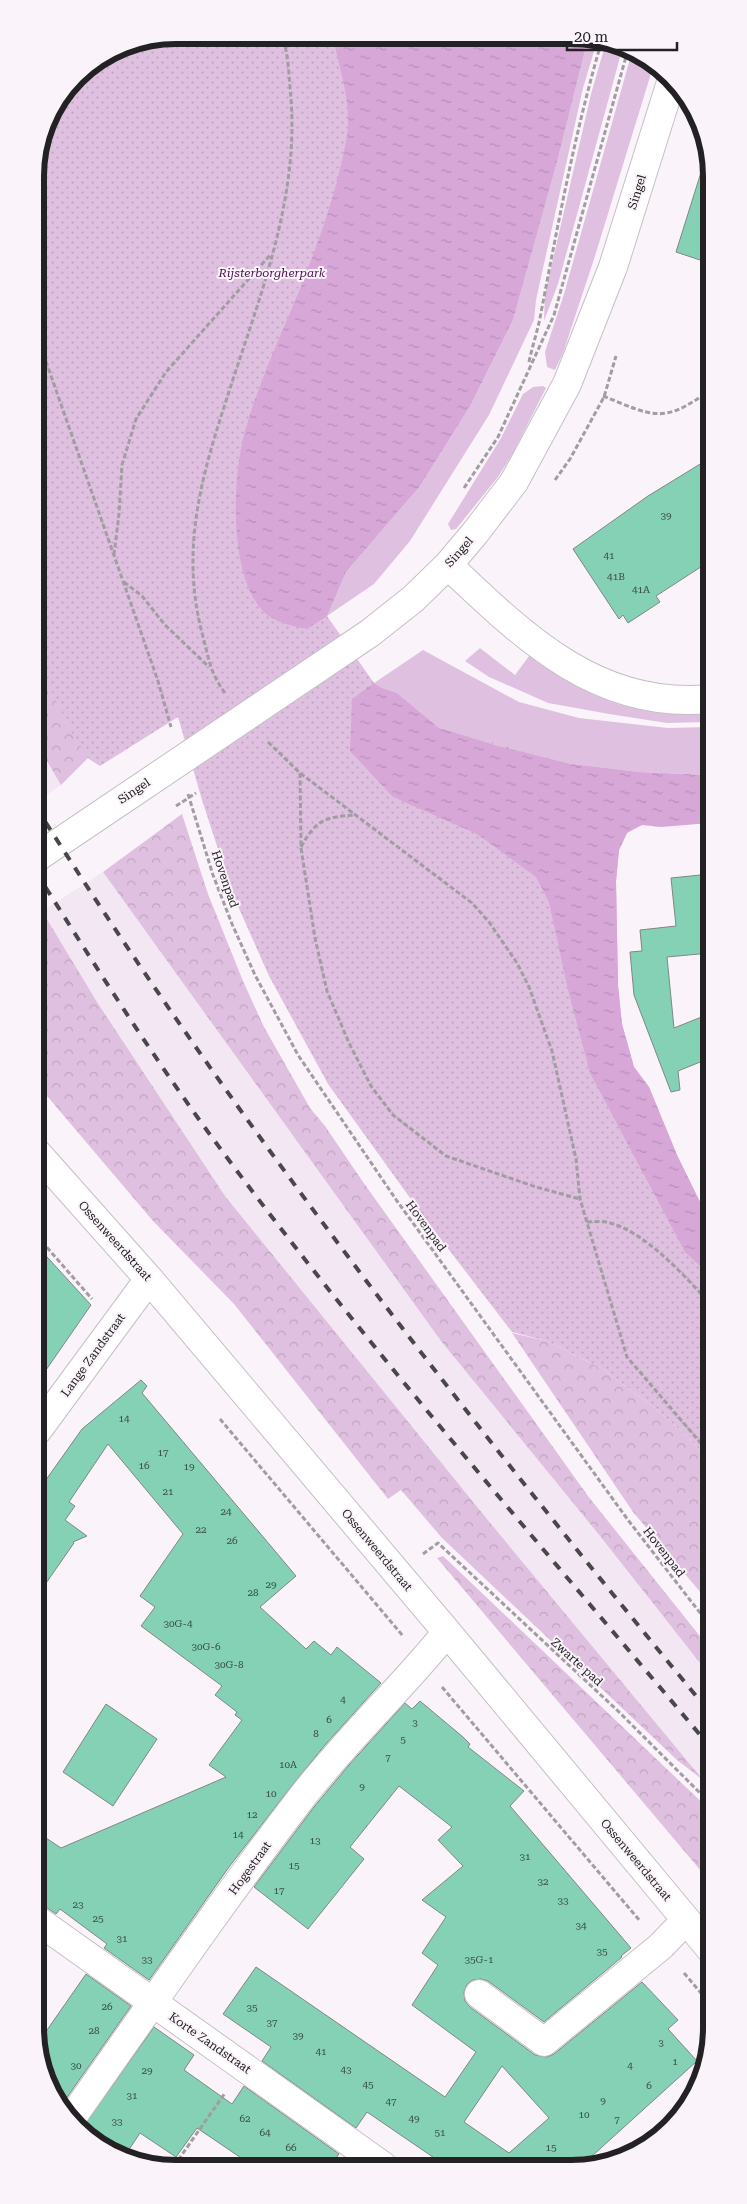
<svg xmlns="http://www.w3.org/2000/svg" width="747" height="2204" font-family="'Roboto Serif',serif">
	<style>
		.built { fill: #f3e7f3 }
		.green { fill: #e0c0e0 }
		.forest { fill: url(#forest-crowns) }
		.park { fill: url(#park-dots) }
		.water { fill: url(#water-ripples) }
		.building { fill: #84d1b6; stroke: #7f8784; fill-rule: evenodd }
		.lines { fill: none; stroke-linecap: round; stroke-linejoin: round }
		.minor-casing { stroke: #c6c0c6; stroke-width: 30 }
		.path { stroke: #a29da2; stroke-width: 3; stroke-dasharray: 5 2.5; stroke-linecap: butt }
		.minor { stroke: #fff; stroke-width: 28 }
		.rail { stroke: #494749; stroke-width: 4; stroke-dasharray: 9 9; stroke-linecap: butt }
		.labels { text-anchor: middle; stroke-width: 4; stroke-linejoin: round; paint-order: stroke }
		.number-label { font-size: 10px; fill: #3b4d48 }
		.street-label { font-size: 12px; fill: #232123; stroke: #faf4fa }
		.park-label { font-size: 12px; font-style: italic; fill: #4b124e; stroke: #faf4fa }
		.rim { fill: none; stroke: #232123; stroke-width: 6 }
	</style>
	<defs>
		<pattern id="forest-crowns" width="20" height="18" patternUnits="userSpaceOnUse" patternTransform="scale(1.25)"><rect width="20" height="18" fill="#e0c0e0"/><path d="M2 6a3 3 0 1 1 6 0M12 15a3 3 0 1 1 6 0" fill="none" stroke="#c0a5c0"/></pattern>
		<pattern id="park-dots" width="8" height="8" patternUnits="userSpaceOnUse" patternTransform="scale(1.25)"><rect width="8" height="8" fill="#e0c0e0"/><path d="M2 2h.1M6 6h.1" fill="none" stroke="#c0a5c0" stroke-width="1.8" stroke-linecap="round"/></pattern>
		<pattern id="water-ripples" width="26" height="14" patternUnits="userSpaceOnUse" patternTransform="scale(1.25)"><rect width="26" height="14" fill="#d7a7d8"/><path d="M2 4q2-2 4 0t4 0M15 11q2-2 4 0t4 0" fill="none" stroke="#b88fb9"/></pattern>
	</defs>
	<rect width="100%" height="100%" fill="#faf4fa"/>
	<path class="built" d="M36,660L88,758L61,785L36,802Z
		M103,872L441,1341L600,1536L711,1677V1790L487,1519L225,1196L97,1002L42,911Z"/>
	<path class="green" d="M588,38H598L583,88L536,300L534,320L489,415L410,541L374,584L327,616L346,572L420,486L470,406L513,320L558,158Z
		M606,42L622,50L558,284L544,321L545,294L591,94Z
		M631,55L653,67L595,256L563,353L555,370L547,367L545,352L564,294Z
		M543,386L546,388L513,453L498,477L456,529L451,530L448,524L501,438L523,394L533,387Z
		M480,648L515,675L532,652L573,684L611,701L660,711L710,710V722L667,723L609,714L548,703L489,677L465,661Z
		M423,650L519,702L579,718L668,728L710,727V775L639,772L571,764L498,746L439,728L397,693L382,688L374,683Z"/>
	<path class="forest" d="M36,483L100,766L88,758L61,785L36,742Z
		M182,814L208,894L243,981L264,1027L310,1108L325,1126L363,1182L588,1496L711,1650V1677L600,1536L441,1341L103,872Z
		M42,911L97,1002L225,1196L487,1519L703,1780L677,1760L442,1538L401,1490L388,1499L234,1304L153,1221L36,1083V915Z
		M512,1333L547,1341L601,1368L651,1405L687,1436L711,1463V1605L633,1512Z
		M443,1556L711,1811L712,1884L437,1558Z"/>
	<path class="park" d="M176,35L588,38L558,158L513,320L470,406L420,486L346,572L327,616L374,683L382,688L397,693L439,728L571,764L639,772L627,833L619,850L616,881L618,985L622,1024L634,1067L649,1087L677,1155L699,1200L711,1214V1463L687,1436L651,1405L601,1368L547,1341L512,1332L423,1216L328,1084L269,976L233,895L202,800L178,717L100,766L88,758L73,735L36,660L35,166L49,114L83,70L122,46Z"/>
	<path class="water" d="M333,36L588,38L558,158L513,320L470,406L420,486L346,572L327,616L307,629C293,626 276,623 265,613C228,578 232,477 245,431C262,370 293,312 314,252C328,215 340,175 347,136C352,101 339,70 333,36Z
		M374,683L382,688L397,693L439,728L498,746L571,764L639,772L710,775V823L661,827L642,825L627,833L619,850L616,881L618,985L622,1024L634,1067L649,1087L677,1155L699,1200L711,1214V1276L685,1252L590,1073L568,990L549,902L536,877L477,834L393,797L350,751L352,699Z"/>
	<path class="building" d="M703,166L709,167V263L676,252Z
		M710,458V561L656,596L660,602L628,623L623,615L619,619L573,549L648,496Z
		M710,874V953L667,957L674,1028L704,1016L710,1032V1058L678,1071L680,1090L671,1092L634,995L630,952L642,951L640,930L676,926L671,878Z
		M37,1246L91,1305L37,1383Z
		M141,1380L147,1386L142,1393L296,1576L260,1607L306,1649L314,1641L331,1655L337,1647L381,1683L325,1745L290,1788L229,1867L149,1980L104,1948L107,1944L60,1909L56,1914L46,1907L37,1905V1832L61,1848L226,1777L209,1765L242,1720L235,1715L237,1712L215,1695L222,1686L141,1626L155,1607L140,1596L183,1534L108,1444L69,1502L75,1506L65,1520L87,1536L73,1542L74,1543L37,1596V1480L43,1484L82,1429Z
		M420,1701L463,1737L470,1744L468,1747L524,1791L510,1806L631,1948L621,1956L622,1957L544,2022L488,1981L481,1979L473,1980L467,1984L464,1992L465,2001L470,2007L535,2055L547,2057L554,2054L642,1982L678,2020L668,2029L697,2061L581,2166H446L367,2112L356,2128L262,2061L271,2047L223,2014L256,1967L445,2097L476,2052L412,2005L438,1965L422,1953L446,1917L422,1900L463,1866L438,1840L452,1827L399,1786L350,1847L364,1859L308,1929L254,1887L314,1807L349,1765L405,1703L412,1709ZM502,2066L549,2118L509,2153L464,2122Z
		M106,1704L157,1739L113,1806L63,1772Z
		M86,1974L131,2006L63,2103L38,2056V2043Z
		M154,2027L194,2055L184,2070L232,2104L244,2086L339,2154L330,2166H253L197,2128L176,2157L140,2133L126,2154L81,2130Z"/>
	<g class="lines">
		<g class="minor-casing">
			<path id="minor" d="M448,565C524,637 598,710 710,699
				M36,858L370,633L413,599L448,565L475,533L514,482L567,384L613,267L672,79
				M37,1153L149,1279L447,1632L712,1951
				M37,1431L149,1279
				M37,1920L383,2166
				M479,1994L544,2042L661,1946L686,1920
				M71,2119C147,2011 222,1901 302,1797C347,1739 401,1689 447,1632"/>
		</g>
		<path class="path" d="M36,333L158,681L171,727
			M529,362C532,347 537,333 540,318C558,224 575,131 602,40
			M603,396C653,416 663,425 710,390
			M555,480L570,459L604,397L616,356
			M464,488L498,437L554,315L627,53
			M114,555L119,514L122,465L136,419L166,372L271,254
			M124,582L142,596L165,625L209,667
			M225,693C209,671 209,658 202,633C181,552 200,481 225,404C256,306 299,204 291,99C289,79 289,55 282,36
			M268,742L300,773L472,903L489,922L517,963L529,987L552,1051L576,1159L580,1199L627,1357L711,1455
			M300,773L301,848L315,938L327,991L349,1043L371,1086L393,1115L446,1156L536,1187L580,1199
			M188,794L213,875L232,924L255,975L298,1055L397,1201L628,1520L711,1627
			M176,806L196,793
			M301,847C316,820 324,817 355,815
			M587,1222C593,1222 600,1221 606,1222C643,1229 687,1278 711,1305
			M37,1236L92,1299
			M220,1419L403,1636
			M423,1554L438,1543L618,1711L711,1804
			M442,1687L640,1921
			M684,1973L712,2006
			M627,2156L692,2098
			M174,2166L225,2093"/>
		<use href="#minor" class="minor"/>
		<path class="rail" d="M36,807C237,1126 471,1423 711,1714
			M36,872C92,961 149,1051 211,1136C367,1348 542,1546 711,1748"/>
	</g>
	<g class="labels">
		<g class="number-label">
			<text x="666" y="519">39</text>
			<text x="609" y="559">41</text>
			<text x="616" y="580">41B</text>
			<text x="641" y="593">41A</text>
			<text x="124" y="1422">14</text>
			<text x="163" y="1456">17</text>
			<text x="144" y="1469">16</text>
			<text x="189" y="1470">19</text>
			<text x="168" y="1495">21</text>
			<text x="226" y="1515">24</text>
			<text x="201" y="1533">22</text>
			<text x="232" y="1544">26</text>
			<text x="271" y="1588">29</text>
			<text x="253" y="1596">28</text>
			<text x="178" y="1627">30G-4</text>
			<text x="206" y="1650">30G-6</text>
			<text x="229" y="1668">30G-8</text>
			<text x="343" y="1703">4</text>
			<text x="329" y="1723">6</text>
			<text x="415" y="1726">3</text>
			<text x="316" y="1737">8</text>
			<text x="403" y="1743">5</text>
			<text x="388" y="1761">7</text>
			<text x="288" y="1768">10A</text>
			<text x="362" y="1790">9</text>
			<text x="271" y="1797">10</text>
			<text x="252" y="1818">12</text>
			<text x="238" y="1838">14</text>
			<text x="315" y="1844">13</text>
			<text x="525" y="1860">31</text>
			<text x="294" y="1869">15</text>
			<text x="543" y="1885">32</text>
			<text x="279" y="1894">17</text>
			<text x="563" y="1904">33</text>
			<text x="78" y="1908">23</text>
			<text x="98" y="1922">25</text>
			<text x="581" y="1929">34</text>
			<text x="122" y="1942">31</text>
			<text x="602" y="1955">35</text>
			<text x="147" y="1963">33</text>
			<text x="479" y="1963">35G-1</text>
			<text x="107" y="2010">26</text>
			<text x="252" y="2011">35</text>
			<text x="272" y="2026">37</text>
			<text x="94" y="2034">28</text>
			<text x="298" y="2039">39</text>
			<text x="661" y="2046">3</text>
			<text x="321" y="2055">41</text>
			<text x="675" y="2065">1</text>
			<text x="76" y="2069">30</text>
			<text x="630" y="2069">4</text>
			<text x="346" y="2073">43</text>
			<text x="147" y="2074">29</text>
			<text x="368" y="2088">45</text>
			<text x="649" y="2089">6</text>
			<text x="132" y="2099">31</text>
			<text x="603" y="2104">9</text>
			<text x="391" y="2105">47</text>
			<text x="584" y="2118">10</text>
			<text x="245" y="2122">62</text>
			<text x="414" y="2122">49</text>
			<text x="617" y="2123">7</text>
			<text x="117" y="2125">33</text>
			<text x="265" y="2136">64</text>
			<text x="440" y="2136">51</text>
			<text x="291" y="2151">66</text>
			<text x="551" y="2151">15</text>
		</g>
		<g class="street-label">
			<text transform="translate(637 192) rotate(-73)" y="4">Singel</text>
			<text transform="translate(459 552) rotate(-49)" y="4">Singel</text>
			<text transform="translate(134 791) rotate(-34)" y="4">Singel</text>
			<text transform="translate(225 879) rotate(71)" y="4">Hovenpad</text>
			<text transform="translate(426 1226) rotate(54)" y="4">Hovenpad</text>
			<text transform="translate(115 1241) rotate(48)" y="4">Ossenweerdstraat</text>
			<text transform="translate(93 1355) rotate(-54)" y="4">Lange Zandstraat</text>
			<text transform="translate(377 1550) rotate(50)" y="4">Ossenweerdstraat</text>
			<text transform="translate(664 1552) rotate(52)" y="4">Hovenpad</text>
			<text transform="translate(577 1662) rotate(42)" y="4">Zwarte pad</text>
			<text transform="translate(636 1860) rotate(50)" y="4">Ossenweerdstraat</text>
			<text transform="translate(250 1868) rotate(-54)" y="4">Hogestraat</text>
			<text transform="translate(210 2043) rotate(35)" y="4">Korte Zandstraat</text>
		</g>
		<g class="park-label">
			<text x="272" y="277">Rijsterborgherpark</text>
		</g>
	</g>
	<path d="M0 0H747V2204H0ZM176 44H571A132 132 0 0 1 703 176V2028A132 132 0 0 1 571 2160H176A132 132 0 0 1 44 2028V176A132 132 0 0 1 176 44Z" fill="#faf4fa" fill-rule="evenodd"/>
	<path class="rim" d="M176 44H571A132 132 0 0 1 703 176V2028A132 132 0 0 1 571 2160H176A132 132 0 0 1 44 2028V176A132 132 0 0 1 176 44Z"/>
	<path d="M567 42v8h110v-8" fill="none" stroke="#232123" stroke-width="2.5"/>
	<text x="574" y="42" font-size="15" fill="#232123" stroke="#faf4fa" stroke-width="4" paint-order="stroke">20 m</text>
</svg>
